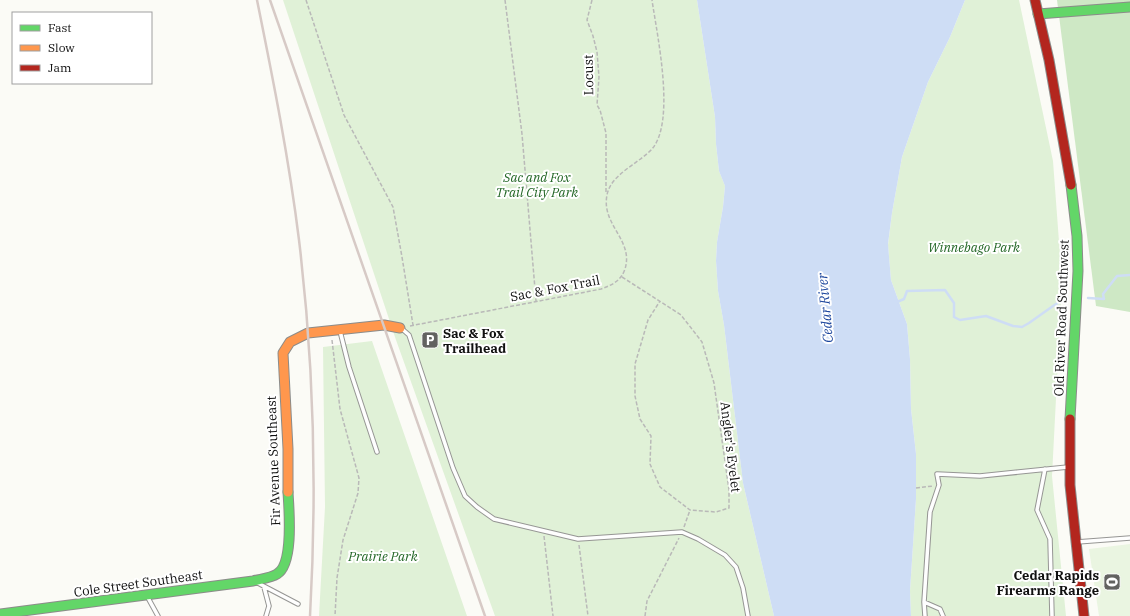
<svg xmlns="http://www.w3.org/2000/svg" width="1130" height="616" font-family="'IBM Plex Serif',serif">
	<style>
		.green { fill: #e0f1d7 }
		.forest { fill: #cee8c5 }
		.pitch { fill: #eaf5e1 }
		.water { fill: #ceddf5 }
		.lines { fill: none; stroke-linecap: round; stroke-linejoin: round }
		.stream { stroke: #ceddf5; stroke-width: 2.5 }
		.lane-casing { stroke: #969694; stroke-width: 5.5 }
		.fast-casing { stroke: #8c8c8a; stroke-width: 11 }
		.slow-casing { stroke: #8c8c8a; stroke-width: 11 }
		.jam-casing { stroke: #8c8c8a; stroke-width: 11 }
		.path { stroke: #b9b9b8; stroke-width: 1.5; stroke-dasharray: 4 2; stroke-linecap: butt }
		.lane { stroke: #fefefe; stroke-width: 3.5 }
		.fast { stroke: #63d668; stroke-width: 9 }
		.slow { stroke: #ff974d; stroke-width: 9 }
		.jam { stroke: #b3261e; stroke-width: 9 }
		.rail { stroke: #d7cac6; stroke-width: 2.5 }
		.labels { text-anchor: middle; stroke-width: 4; stroke-linejoin: round; paint-order: stroke }
		.street-label { font-size: 13px; fill: #101010; stroke: #fff }
		.park-label { font-size: 13px; font-style: italic; fill: #226625; stroke: #fff }
		.poi-label { font-size: 13px; font-weight: bold; fill: #101010; stroke: #fff; text-anchor: start }
		.water-label { font-size: 14px; font-style: italic; fill: #1d469d; stroke: #fff }
	</style>
	<rect width="100%" height="100%" fill="#fbfbf6"/>
	<path class="green" d="M283,0H697L715,117L716,144L719,171L725,186L723,207L717,242L716,261L718,291L724,325L743,483L774,616H495L396,340Z
		M965,0H1019L1053,161L1062,282L1052,476L1066,616H911L910,591L916,499V454L911,409L910,359L907,324L891,280L888,245L892,213L902,157L928,82L950,37Z
		M372,341L467,616H319L325,507L323,347Z"/>
	<path class="forest" d="M1057,0H1130V312L1096,306Z"/>
	<path class="pitch" d="M1130,544V616H1099L1089,549Z"/>
	<path class="water" d="M697,0H965L950,37L928,82L902,157L892,213L888,244L891,280L907,324L910,359L911,409L916,454V499L910,591L911,616H774L743,483L724,325L718,291L716,261L717,242L723,207L725,186L719,171L716,144L715,117Z"/>
	<g class="lines">
		<path class="stream" d="M1088,298L1104,299L1103,294L1117,276L1130,275
			M897,302L904,299L907,291L945,290L954,303V317L960,320L986,316L1013,326L1022,327L1029,323L1053,306L1067,297"/>
		<g class="lane-casing">
			<path id="lane" d="M401,328L409,335L453,468L465,496L477,507L494,519L578,539L682,532L698,539L725,555L736,567L743,588L748,616
				M340,331L349,367L377,452
				M1045,469L1037,510L1050,539L1052,616
				M1077,542L1130,538
				M256,582L298,604
				M264,587L269,606L266,616
				M147,596L158,616
				M924,602L940,609L943,616
				M925,616L924,602L930,512L939,485L937,474L980,476L1068,467"/>
		</g>
		<g class="fast-casing">
			<path id="fast" d="M1038,14L1130,7
				M1070,419L1078,271L1077,236L1071,185
				M0,614L253,581C260,579 271,578 277,574C294,564 289,510 288,492"/>
		</g>
		<g class="slow-casing">
			<path id="slow" d="M288,492V449L283,353L290,342L308,333L384,325L400,328"/>
		</g>
		<g class="jam-casing">
			<path id="jam" d="M1035,0L1049,60L1071,185
				M1070,419V485L1084,616"/>
		</g>
		<path class="path" d="M306,0L344,115L393,207L402,257L413,325
			M505,0L522,134L536,301
			M592,0L587,20L593,36L597,52L599,77L597,105L600,110L606,133V193
			M622,277L681,315L702,342L714,383L729,490V508L716,512L690,510L660,487L650,464L651,436L640,419L635,396V364L648,320L660,301
			M410,326L601,289C612,285 621,281 625,269C634,240 601,225 607,195C611,174 638,164 652,149C676,121 657,35 652,0
			M332,340L340,409L359,478L358,493L343,540L337,578L335,616
			M916,488L933,486
			M684,527L690,510
			M544,536L553,616
			M579,545L588,616
			M645,616L647,601L679,538"/>
		<use href="#lane" class="lane"/>
		<use href="#fast" class="fast"/>
		<use href="#slow" class="slow"/>
		<use href="#jam" class="jam"/>
		<path class="rail" d="M257,0C273,79 289,159 299,240C314,364 317,491 310,616
			M270,0L485,616"/>
	</g>
	<defs>
		<g id="parking-square" transform="scale(0.9)"><rect x="-9" y="-9" width="18" height="18" rx="4" fill="#626260" stroke="#fff"/><path d="M-3.5-5.5H1a3.5 3.5 0 0 1 0 7H-1V5.5H-3.5ZM-1-3.4V-.6H.8a1.4 1.4 0 0 0 0-2.8Z" fill="#fff"/></g>
		<g id="stadium-square" transform="scale(0.9)"><rect x="-9" y="-9" width="18" height="18" rx="4" fill="#626260" stroke="#fff"/><path d="M0-5a6.5 5 0 1 0 0 10a6.5 5 0 1 0 0-10ZM-3.5-1.8h7v3.6h-7Z" fill="#fff"/></g>
	</defs>
	<g fill-rule="evenodd">
		<use href="#parking-square" x="430" y="340"/>
		<use href="#stadium-square" x="1112" y="582"/>
	</g>
	<g class="labels">
		<g class="street-label">
			<text transform="translate(588 75) rotate(-91)" y="5">Locust</text>
			<text transform="translate(555 288) rotate(-11)" y="5">Sac &amp; Fox Trail</text>
			<text transform="translate(1061 318) rotate(-88)" y="5">Old River Road Southwest</text>
			<text transform="translate(731 447) rotate(83)" y="5">Angler's Eyelet</text>
			<text transform="translate(273 461) rotate(-92)" y="5">Fir Avenue Southeast</text>
			<text transform="translate(138 583) rotate(-8)" y="5">Cole Street Southeast</text>
		</g>
		<g class="park-label">
			<text x="537" y="182">Sac and Fox<tspan x="537" dy="15">Trail City Park</tspan></text>
			<text x="974" y="252">Winnebago Park</text>
			<text x="383" y="561">Prairie Park</text>
		</g>
		<g class="poi-label">
			<text x="443" y="338">Sac &amp; Fox<tspan x="443" dy="15">Trailhead</tspan></text>
			<text x="1099" y="580" text-anchor="end">Cedar Rapids<tspan x="1099" dy="15">Firearms Range</tspan></text>
		</g>
		<g class="water-label">
			<text transform="translate(825 308) rotate(-95)" y="5">Cedar River</text>
		</g>
	</g>
	<rect x="12" y="12" width="140" height="72" fill="#ffffff" stroke="#9f9f9f"/>
	<rect x="20" y="25" width="20" height="6" fill="#63d668" stroke="#9f9f9f"/>
	<text x="48" y="32" font-size="12" fill="#101010">Fast</text>
	<rect x="20" y="45" width="20" height="6" fill="#ff974d" stroke="#9f9f9f"/>
	<text x="48" y="52" font-size="12" fill="#101010">Slow</text>
	<rect x="20" y="65" width="20" height="6" fill="#b3261e" stroke="#9f9f9f"/>
	<text x="48" y="72" font-size="12" fill="#101010">Jam</text>
</svg>
